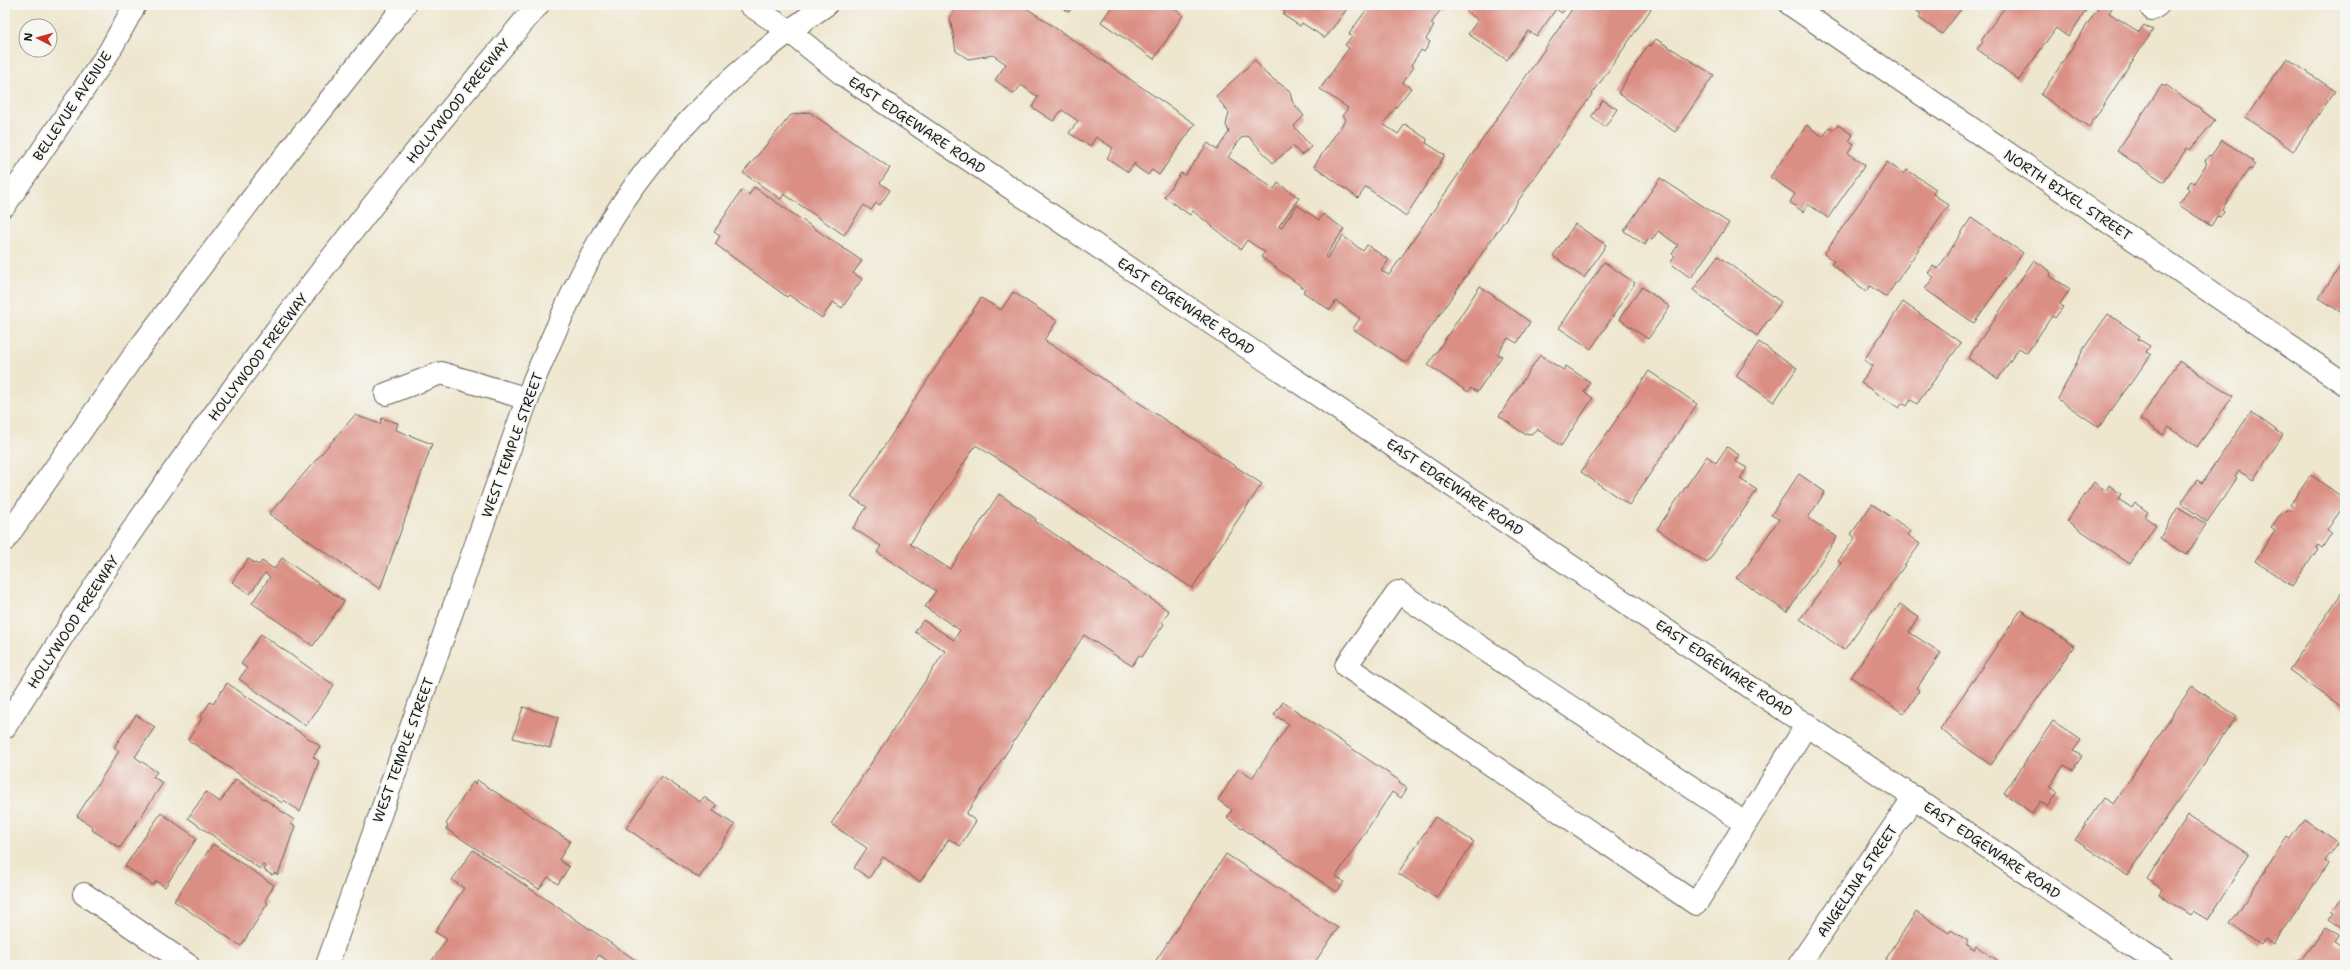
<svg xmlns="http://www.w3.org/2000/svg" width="2350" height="970" font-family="'Shantell Sans',sans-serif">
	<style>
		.building { fill: #db8f84 }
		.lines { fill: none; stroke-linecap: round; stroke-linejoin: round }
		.minor-casing { stroke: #66635a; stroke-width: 24 }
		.major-casing { stroke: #66635a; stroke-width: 24 }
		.highway-casing { stroke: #66635a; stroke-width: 24 }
		.minor { stroke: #fff; stroke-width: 22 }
		.major { stroke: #fff; stroke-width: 22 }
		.highway { stroke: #fff; stroke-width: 22 }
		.labels { text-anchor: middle; stroke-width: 3.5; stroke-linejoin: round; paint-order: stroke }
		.street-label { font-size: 14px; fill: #1c1c1c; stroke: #f6f6f2 }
	</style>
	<rect width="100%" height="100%" fill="#f6f6f2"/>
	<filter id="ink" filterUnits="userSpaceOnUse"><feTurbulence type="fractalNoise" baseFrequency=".025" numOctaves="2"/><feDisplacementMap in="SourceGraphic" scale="8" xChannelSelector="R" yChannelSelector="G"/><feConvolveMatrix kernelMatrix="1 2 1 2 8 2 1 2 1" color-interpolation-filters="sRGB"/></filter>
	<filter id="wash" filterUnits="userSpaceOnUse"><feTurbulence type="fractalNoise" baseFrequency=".012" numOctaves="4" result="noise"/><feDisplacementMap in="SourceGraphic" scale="16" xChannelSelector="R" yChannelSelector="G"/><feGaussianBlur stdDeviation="0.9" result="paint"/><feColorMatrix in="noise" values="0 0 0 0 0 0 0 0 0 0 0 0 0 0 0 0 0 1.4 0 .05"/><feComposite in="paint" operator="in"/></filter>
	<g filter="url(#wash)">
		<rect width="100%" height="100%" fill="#eee6ce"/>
		<g id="blocks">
			<path class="building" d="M958,5H1022L1195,124L1159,175L1152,170L1148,175L1135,166V163L1128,172L1107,158L1113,148L1096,137L1090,146L1069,133L1078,121L1062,110L1053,121L1032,107L1038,97L1021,85L1014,94L995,80L1006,64L993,55L968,59L956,51L950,18Z
				M1059,5H1074L1069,12Z
				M1113,5H1169L1183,15L1154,59L1101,22Z
				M1276,5H1350L1325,38L1302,23L1300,26L1283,15L1285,12Z
				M1367,5H1447L1443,11L1441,9L1431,24L1434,26L1426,39L1430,42L1424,52L1421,50L1411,65L1414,67L1403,83L1411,88L1383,124L1398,134L1405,124L1427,139L1426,143L1445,155L1406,216L1366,187L1358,198L1314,166L1346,119L1342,116L1348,108L1320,89L1349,48L1345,45L1352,36L1349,34L1369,6Z
				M1470,5H1568L1562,13L1556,9L1537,36L1528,31L1507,60L1468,34L1478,20L1466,11Z
				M1575,5H1645L1651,9L1406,363L1353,329L1360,318L1336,301L1330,310L1303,292L1305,289L1261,257L1265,252L1247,240L1241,249L1193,211L1190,215L1164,197L1181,173L1185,175L1208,143L1217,150L1229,132L1226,125L1229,113L1216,96L1255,60L1266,74L1290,91L1292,101L1304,116L1294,126L1311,147L1301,155L1293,146L1273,163L1248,136L1241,138L1228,157L1274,189L1278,183L1299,198L1279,226L1281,228L1297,205L1319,220L1323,214L1344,229L1325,257L1327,258L1343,236L1363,251L1367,245L1389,260L1381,271L1389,275Z
				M1908,5H1964L1942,34L1919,18L1921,14Z
				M2003,5H2045L2049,8L2051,5H2090L2068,37L2056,28L2019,80L1977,49L1983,42L1981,40L2005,7Z
				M2100,5H2114L2109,13L2139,32L2144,25L2153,30L2089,127L2041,95Z
				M1656,39L1714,75L1675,132L1618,93L1648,45L1651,46Z
				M2287,58L2335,91L2293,151L2246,117Z
				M2162,85L2165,87L2166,85L2215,120L2190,150L2187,148L2164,182L2117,151Z
				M1603,100L1617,109L1605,127L1591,117Z
				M809,112L890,168L880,183L890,190L880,205L876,203L871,210L864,205L844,235L784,194L781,199L743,173L791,115Z
				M1807,125L1823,137L1830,127L1834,130L1838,125L1853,135L1849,141L1854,144L1848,153L1865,165L1828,218L1808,204L1803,212L1790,202L1795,194L1770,177Z
				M2222,140L2254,161L2253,163L2255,164L2251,170L2249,169L2222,209L2224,211L2220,217L2217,216L2211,226L2179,205L2189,189L2187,187L2191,181L2194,183L2207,163L2205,161L2209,155L2211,156Z
				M1887,162L1904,174L1907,170L1936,189L1933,194L1949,205L1886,297L1870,286L1866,291L1831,264L1834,261L1824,254Z
				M1660,178L1729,223L1691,278L1670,263L1675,256L1672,254L1678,245L1658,231L1652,240L1649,238L1645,245L1624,231Z
				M754,187L862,261L853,273L862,279L842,308L833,302L822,318L789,295L787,297L715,244L720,236L714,232L742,190L749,195Z
				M1971,218L2023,253L1974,323L1925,289L1934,277L1928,273L1933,266L1938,269Z
				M1575,224L1606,245L1584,278L1553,256Z
				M1718,256L1781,302L1757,336L1693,290Z
				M2345,259V315L2319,298Z
				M2034,260L2049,270L2051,273L2050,276L2070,289L2060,304L2063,307L2055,318L2052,316L2027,353L2019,348L1998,379L1968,358Z
				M1604,262L1635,283L1591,349L1559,328Z
				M1480,286L1530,322L1517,343L1508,338L1497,354L1502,356L1477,392L1471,388L1468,392L1428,365Z
				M1642,287L1670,307L1648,339L1619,319Z
				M1013,292L1057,321L1044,340L1262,484L1192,588L976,445L910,544L950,569L999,494L1036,519L1035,521L1169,611L1162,622L1164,624L1142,657L1139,655L1132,666L1084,635L966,814L976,821L960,846L949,839L920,882L883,857L869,878L854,868L867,848L831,824L945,651L915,632L923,620L954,640L960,630L925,607L936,591L877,552L881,546L853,528L867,507L851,497L981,298L1001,310Z
				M1903,302L1961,343L1917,404L1911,400L1907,406L1902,403L1899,408L1861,383L1873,366L1864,360Z
				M2108,314L2140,336L2138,339L2150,346L2146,352L2151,355L2099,427L2058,399L2084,348Z
				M1759,342L1797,368L1774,402L1736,376Z
				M1540,355L1563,370L1566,366L1590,382L1584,392L1593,398L1561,446L1537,429L1531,434L1523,433L1499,416Z
				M2179,361L2233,396L2197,447L2169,427L2163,435L2140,419Z
				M1649,371L1697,404L1629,505L1581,472Z
				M2251,412L2283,435L2253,480L2239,471L2235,476L2237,478L2207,522L2181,503L2197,480L2202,483Z
				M355,415L380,424L382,418L398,423L396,430L432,444L380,589L269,514Z
				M1727,447L1739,455L1735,461L1747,468L1740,479L1757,490L1707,563L1657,529L1707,456L1716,463Z
				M1799,474L1825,492L1808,518L1837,537L1787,612L1736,578L1747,566L1779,519L1771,515Z
				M2311,475L2345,499V504L2327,530L2331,534L2322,548L2318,545L2316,548L2318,549L2292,586L2255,561L2275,530L2271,527L2282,512L2283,513L2286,510L2289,512L2293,507L2290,505Z
				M2094,482L2106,491L2109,485L2121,494L2118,499L2132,508L2135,503L2148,512L2145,517L2156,525L2130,564L2067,521Z
				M1872,504L1911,531L1908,535L1920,544L1844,650L1800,619L1841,563L1838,561L1855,538L1851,534Z
				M2178,507L2206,524L2187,555L2160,538Z
				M282,558L344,601L313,646L252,603L270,577L265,573L250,594L232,582L248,559L259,565L262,561L274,569Z
				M2345,588V709L2289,670Z
				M1900,604L1918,617L1909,632L1941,653L1917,688L1920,690L1904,714L1851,677Z
				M2021,610L2074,646L1991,765L1940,729Z
				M261,634L334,685L306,726L239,679L247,668L241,664Z
				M227,683L320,746L313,757L319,761L300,812L284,800L282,803L188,740L202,718L200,717L210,702L213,704Z
				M2192,686L2237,716L2127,875L2075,840L2103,798L2113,804Z
				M1283,702L1400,781L1399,783L1407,788L1401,798L1392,792L1336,876L1344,882L1337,892L1227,818L1232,810L1218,800L1238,769L1252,778L1289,724L1274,715Z
				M523,707L558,717L550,748L513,738Z
				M136,715L155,727L135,757L157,772L153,777L163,783L120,848L92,830L93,827L77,816L119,751L114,747Z
				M2053,721L2081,740L2073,751L2082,756L2073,770L2064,765L2049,787L2058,792L2048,807L2040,801L2032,813L2004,793Z
				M661,776L700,802L704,797L717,806L713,811L735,825L699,878L626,828Z
				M236,779L294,820L291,824L295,826L278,875L275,873L272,875L264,870L266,867L263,865L260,869L188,818L206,792L220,802Z
				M477,780L570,841L559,860L569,867L558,884L548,877L539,889L446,829L448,826L446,824L473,782L475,784Z
				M161,813L197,838L165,887L156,881L153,885L125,866Z
				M2188,815L2249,854L2208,920L2193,911L2190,915L2159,895L2162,889L2147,879Z
				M1435,817L1474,842L1436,898L1398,873Z
				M2304,819L2338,843L2325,861L2328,864L2273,945L2265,939L2261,945L2230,924L2287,837L2290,839Z
				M213,844L274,885L265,901L268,903L241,946L174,901Z
				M473,850L640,963L638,965H614L599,955L592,965H429L447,939L435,932L464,888L452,880Z
				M1226,854L1338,928L1313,965H1153Z
				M2345,896V929L2330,919L2335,912L2332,910Z
				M1916,912L1949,933L1951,930L1968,941L1966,945L1974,950L1976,946L2000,962L1998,965H1882Z
				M2326,927L2339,934L2334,941L2345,948V958L2340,965H2296L2300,959L2302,960Z"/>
		</g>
	</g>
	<g filter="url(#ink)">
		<use href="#blocks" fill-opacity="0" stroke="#66635a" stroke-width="1"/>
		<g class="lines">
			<g class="minor-casing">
				<path id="minor" d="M750,5L789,31L842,74L2162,965
					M1791,5L2345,384
					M2152,9L2158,5
					M5,205L109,52L135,5
					M386,394L441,373L528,399
					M1745,823L1398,592L1346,666L1696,904L1807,724
					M84,894L188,965
					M1799,965L1914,797"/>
			</g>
			<g class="major-casing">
				<path id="major" d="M327,965L534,380C552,338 570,295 592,254C645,154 733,68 826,5"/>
			</g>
			<g class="highway-casing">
				<path id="highway" d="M5,540L135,354L263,184L405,5
					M5,727C37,677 69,625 102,575C234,378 383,186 538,5"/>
			</g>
			<use href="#minor" class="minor"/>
			<use href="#major" class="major"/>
			<use href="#highway" class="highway"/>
		</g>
	</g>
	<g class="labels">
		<g class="street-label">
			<text transform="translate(458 101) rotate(-51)" y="5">HOLLYWOOD FREEWAY</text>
			<text transform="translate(72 106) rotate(-56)" y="5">BELLEVUE AVENUE</text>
			<text transform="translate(917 125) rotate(34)" y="5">EAST EDGEWARE ROAD</text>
			<text transform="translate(2068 195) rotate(34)" y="5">NORTH BIXEL STREET</text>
			<text transform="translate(1186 306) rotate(34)" y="5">EAST EDGEWARE ROAD</text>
			<text transform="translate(258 357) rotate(-53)" y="5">HOLLYWOOD FREEWAY</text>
			<text transform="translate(512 445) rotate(-70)" y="5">WEST TEMPLE STREET</text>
			<text transform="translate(1455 487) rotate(34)" y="5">EAST EDGEWARE ROAD</text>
			<text transform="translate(73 622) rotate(-57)" y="5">HOLLYWOOD FREEWAY</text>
			<text transform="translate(1724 668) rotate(34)" y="5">EAST EDGEWARE ROAD</text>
			<text transform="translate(403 750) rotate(-70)" y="5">WEST TEMPLE STREET</text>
			<text transform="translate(1992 850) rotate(34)" y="5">EAST EDGEWARE ROAD</text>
			<text transform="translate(1857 881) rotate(-56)" y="5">ANGELINA STREET</text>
		</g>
	</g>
	<rect width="2350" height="970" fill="none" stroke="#f6f6f2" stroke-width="20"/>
	<g transform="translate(38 38) rotate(276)"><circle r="19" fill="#f6f6f2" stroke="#9f9f9c"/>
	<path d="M0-3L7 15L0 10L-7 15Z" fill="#c8321e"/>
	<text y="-6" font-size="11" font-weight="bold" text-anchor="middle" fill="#1c1c1c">N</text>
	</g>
</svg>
